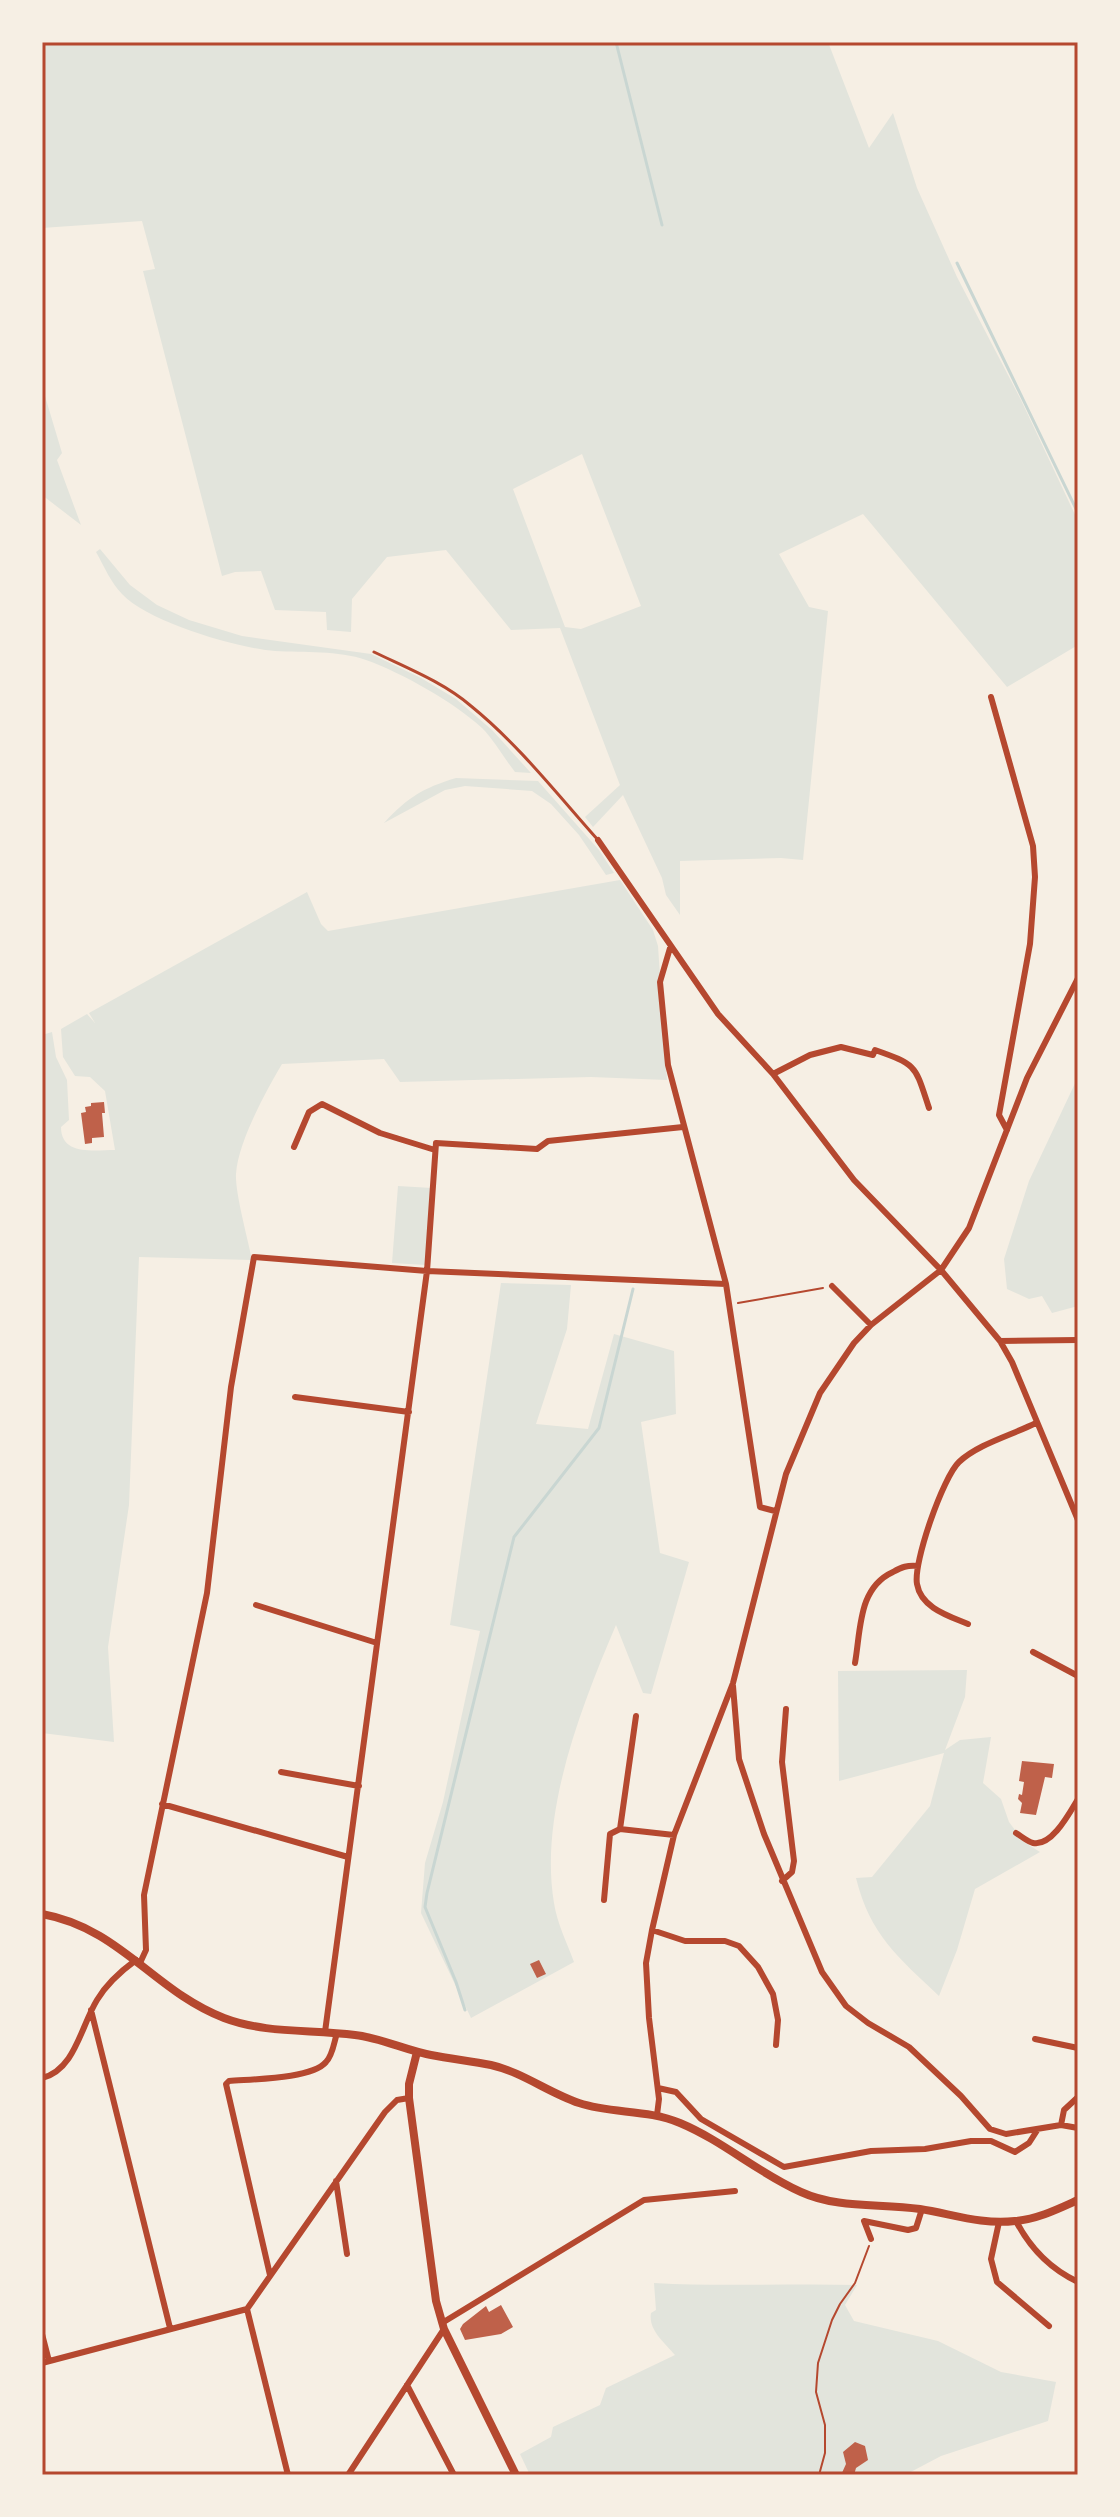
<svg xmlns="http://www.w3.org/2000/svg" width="1120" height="2517" font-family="'Roboto Condensed',sans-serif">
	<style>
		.green { fill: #e2e4dc; fill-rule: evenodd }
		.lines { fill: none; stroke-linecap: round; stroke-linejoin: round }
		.stream { stroke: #c9d6d2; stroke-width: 3 }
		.building { fill: #bf614a }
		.path { stroke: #b5482f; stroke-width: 2 }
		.service { stroke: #b5482f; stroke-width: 3 }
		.minor { stroke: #b5482f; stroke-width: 6 }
		.secondary { stroke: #b5482f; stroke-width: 8 }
		.neatline { fill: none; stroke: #b5482f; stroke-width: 3 }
	</style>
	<rect width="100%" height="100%" fill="#f6efe4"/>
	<path class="green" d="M42,42H828L869,148L893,113L917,188L957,277L1021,400L1078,521V645L1007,687L863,514L779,554L809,607L828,611L803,860L781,858L680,861V915L666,895L662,878L623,795L593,827L585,817L620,785L560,628L511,630L446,550L387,557L352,599L351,632L327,630L326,612L275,610L261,571L235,572L222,576L143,271L155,269L142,221L42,228ZM582,454L641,606L581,629L565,627L513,489Z
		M42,386L62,453L57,460L81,525L42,495Z
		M100,549L130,585L157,605L189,620L242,636L371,654L421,678L456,699L492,730L531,773L515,772C504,758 494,740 482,728C454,702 402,673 366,660C338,650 304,653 275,651C237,648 148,622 122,594C111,583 104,566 96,552Z
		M456,778L538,781L599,850L614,873L606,875L579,835L551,804L532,791L465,786L445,790L384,823C408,797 423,788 456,778Z
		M620,880L653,930L658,946L667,1080L591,1077L400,1082L384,1059L282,1064C266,1091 238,1142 236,1174C235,1193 248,1239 252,1260L139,1257L129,1505L108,1647L114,1742L42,1733V1035L52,1032L56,1057L67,1080L69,1120L61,1127C61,1156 94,1150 115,1150L105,1091L90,1077L75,1076L63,1057L61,1029L87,1014L95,1023L89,1013L307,892L321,924L328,931Z
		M1078,1077V1306L1052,1313L1042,1296L1029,1299L1007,1289L1004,1259L1029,1181Z
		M398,1186L432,1188L426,1265L392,1263Z
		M501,1283L571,1285L567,1329L536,1424L588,1429L614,1334L674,1351L676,1414L641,1422L660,1553L689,1562L651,1694L643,1693L616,1625C581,1707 539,1814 554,1903C557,1923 567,1943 574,1962L471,2018L421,1913L425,1863L443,1802L480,1631L450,1625Z
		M967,1670L965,1697L945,1750L960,1740L991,1737L983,1783L1001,1799L1009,1822L1024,1842L1040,1852L975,1889L957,1950L939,1996C898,1957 870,1935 856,1878L872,1877L930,1806L944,1753L839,1781L838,1671Z
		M654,2283C722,2287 789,2283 857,2285L845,2305L854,2321L938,2341L1001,2372L1056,2382L1048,2421L941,2456L905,2475H530L520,2454L551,2437L553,2427L600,2405L606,2388L675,2355C665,2343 648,2330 651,2313L656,2310Z"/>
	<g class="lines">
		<path class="stream" d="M616,42L662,225
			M957,263L1078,513
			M465,2010L456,1982L425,1907L427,1893L514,1537L599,1428L633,1289"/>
	</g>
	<path class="building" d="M104,1102L105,1113H102L104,1137L92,1138V1143L85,1144L81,1113L86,1112L85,1107L91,1106V1103Z
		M1022,1761L1054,1764L1052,1778L1045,1777L1036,1815L1020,1813L1022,1803L1018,1799L1019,1794L1022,1795L1024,1782L1019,1781Z
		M539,1960L546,1974L537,1978L530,1964Z
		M501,2305L513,2327L501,2334L465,2340L460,2329L463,2324L486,2306L489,2312Z
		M855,2442L865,2446L868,2460L856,2468L854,2475H841L846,2464L843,2452Z"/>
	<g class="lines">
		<path class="path" d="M738,1303L823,1288
			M819,2475L825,2453V2425L816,2392L818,2363L832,2320L840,2304L855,2283L869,2246"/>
		<path class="service" d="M374,652C407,668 443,682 471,706C518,744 557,794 598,840"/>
		<path class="minor" d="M991,697L1033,846L1035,877L1030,944L999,1115L1007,1130
			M598,840L718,1014L773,1074L854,1180L941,1270L1000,1341L1012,1362L1078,1520
			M670,948L660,982L668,1065L726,1284L760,1507L775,1511
			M773,1074L810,1055L841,1047L873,1055L875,1050C918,1065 915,1066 929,1108
			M294,1147L309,1112L322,1104L380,1133L435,1150
			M832,1286L871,1325
			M1000,1341L1078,1340
			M295,1397L409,1412
			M256,1605L377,1643
			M968,1624C949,1616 921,1608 917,1584C913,1563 943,1477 959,1462C978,1444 1012,1435 1036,1423
			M1033,1652L1078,1676
			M855,1663C861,1629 858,1588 893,1572C902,1567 907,1565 918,1566
			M733,1686L739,1759L764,1834L822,1972L846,2006L868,2023L909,2047L961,2096L990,2129L1006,2134L1061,2125L1078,2128
			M281,1772L359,1786
			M162,1804L348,1857
			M620,1829L636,1716
			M1016,1833C1021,1836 1028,1842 1033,1843C1052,1847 1070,1812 1078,1799
			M782,1881L792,1872L794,1861L782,1762L786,1709
			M604,1900L610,1834L620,1829L674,1835
			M652,1930L685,1941H725L739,1946L758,1967L773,1994L778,2020L776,2045
			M140,1963L146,1950L144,1895L207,1593L231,1387L254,1257L427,1271L726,1284
			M91,2010L170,2328
			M325,2032L427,1271L436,1143L537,1149L548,1141L683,1127
			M1035,2039L1078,2048
			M42,2078C75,2070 81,2026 97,2000C107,1983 121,1971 136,1960
			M658,2088L676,2092L701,2119L784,2167L871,2151L925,2149L971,2141H991L1015,2152L1029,2143L1038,2129
			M657,2115L659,2099L649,2018L646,1963L652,1930L674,1835L733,1683L786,1474L820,1393L854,1343L871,1325L941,1270L969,1228L1027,1078L1078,978
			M1061,2125L1064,2110L1078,2097
			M336,2181L347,2254
			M1016,2221C1030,2248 1050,2269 1078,2282
			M999,2222L991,2259L997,2282L1049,2326
			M871,2239L864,2221L908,2230L916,2228L922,2209
			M270,2275L226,2084L229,2081C251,2079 312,2079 326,2062C333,2055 334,2042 337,2033
			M247,2309L288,2475
			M442,2323L644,2200L735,2191
			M42,2334L49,2361
			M42,2363L247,2309L385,2112L397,2100L409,2098
			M407,2385L454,2475
			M348,2475L444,2329"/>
		<path class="secondary" d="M42,1914C120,1928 154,1991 224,2018C266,2034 311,2029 355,2035C381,2038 405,2050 431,2055C451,2059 471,2061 491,2065C522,2072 549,2093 579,2103C612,2114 647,2109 680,2123C723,2141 758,2173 801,2192C838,2209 880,2203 920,2209C952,2214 982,2225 1015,2221C1038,2219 1058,2209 1078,2200
			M417,2052L409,2084V2098L436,2301L444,2329L516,2475"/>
	</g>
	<rect width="1120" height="2517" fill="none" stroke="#f6efe4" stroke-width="88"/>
	<rect x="44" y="44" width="1032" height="2429" class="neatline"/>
</svg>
